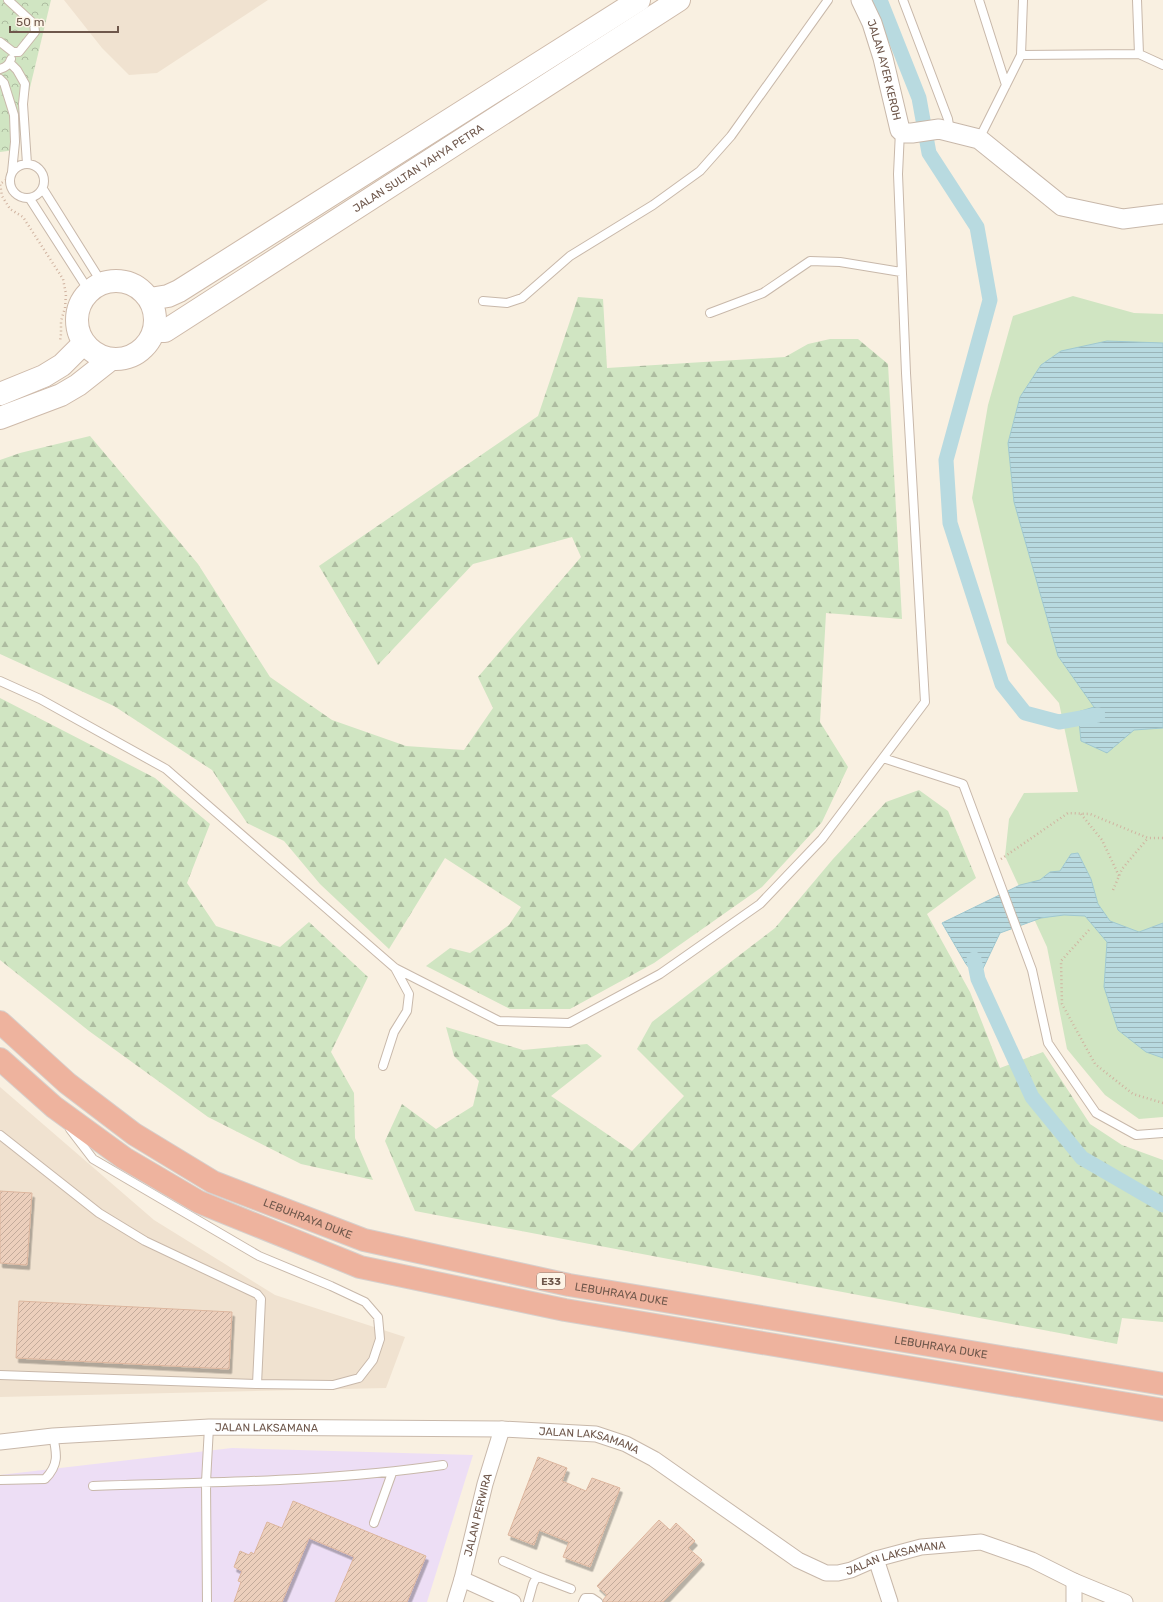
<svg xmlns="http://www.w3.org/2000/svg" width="1163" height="1602" font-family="Rubik,sans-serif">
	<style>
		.residential { fill: #f0e2d0 }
		.education { fill: #eddef5 }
		.green { fill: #d0e5c2 }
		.forest { fill: url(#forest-firs) }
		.park { fill: url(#park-crowns) }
		.water { fill: url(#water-rules); stroke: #a0c9d1 }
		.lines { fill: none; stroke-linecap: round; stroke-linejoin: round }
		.canal { stroke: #b8dae0; stroke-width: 15 }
		.building { fill: url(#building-hatch); stroke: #ddb69e; filter: url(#shadow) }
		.service-casing { stroke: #c8b8aa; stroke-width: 10 }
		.minor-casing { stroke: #c8b8aa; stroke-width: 17 }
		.tertiary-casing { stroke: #c8b8aa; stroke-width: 21 }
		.secondary-casing { stroke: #cebaaa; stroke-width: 24 }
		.motorway-casing { stroke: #d6d0cd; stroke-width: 24 }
		.path { stroke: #d0b3a0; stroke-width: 2.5; stroke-dasharray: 1 3; stroke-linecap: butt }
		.service { stroke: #fff; stroke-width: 8 }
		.minor { stroke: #fff; stroke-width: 15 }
		.tertiary { stroke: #fff; stroke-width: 19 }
		.secondary { stroke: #fff; stroke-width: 22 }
		.motorway { stroke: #eeb39e; stroke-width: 22 }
		.labels { text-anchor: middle; stroke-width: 3.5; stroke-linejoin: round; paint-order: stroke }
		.shield { fill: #fdf4e7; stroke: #99867a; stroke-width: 1 }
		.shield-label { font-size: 10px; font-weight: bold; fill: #6e574b }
		.street-label { font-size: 11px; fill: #6e574b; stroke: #fdf4e7 }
	</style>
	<defs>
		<pattern id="forest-firs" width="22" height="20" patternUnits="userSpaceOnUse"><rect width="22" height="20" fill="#d0e5c2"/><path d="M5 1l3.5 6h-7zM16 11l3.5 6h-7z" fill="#adbca0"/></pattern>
		<pattern id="park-crowns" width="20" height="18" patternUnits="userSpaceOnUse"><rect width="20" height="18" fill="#d0e5c2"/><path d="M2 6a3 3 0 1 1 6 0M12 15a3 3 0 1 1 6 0" fill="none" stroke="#adbca0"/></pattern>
		<pattern id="water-rules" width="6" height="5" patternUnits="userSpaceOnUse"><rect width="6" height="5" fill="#b8dae0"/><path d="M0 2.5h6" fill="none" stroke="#9ab4b8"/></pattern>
		<pattern id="building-hatch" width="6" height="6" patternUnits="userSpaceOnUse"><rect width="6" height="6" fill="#eccfbc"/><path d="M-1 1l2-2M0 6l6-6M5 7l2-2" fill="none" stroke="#c3ab9b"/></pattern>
		<filter id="shadow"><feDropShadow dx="2.5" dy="4.5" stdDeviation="0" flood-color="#0004"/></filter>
	</defs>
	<rect width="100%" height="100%" fill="#f9f0e1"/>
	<path class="residential" d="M64,0H268L157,73L129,75L102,48Z
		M0,1087L154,1220L275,1295L405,1337L386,1388L0,1397Z"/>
	<path class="education" d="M232,1448L473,1455L427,1602H0V1475Z"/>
	<path class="green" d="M1073,296L1134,313L1163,314V1117L1139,1119L1105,1095L1067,1049L1047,947L1005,856L1009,819L1024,793L1078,792L1059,703L1007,643L972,498L988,405L1013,316Z"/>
	<path class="forest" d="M578,297L603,299L607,368L785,357L808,344L830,339H858L888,364L902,619L826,613L820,722L848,767L822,822L762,887L654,963L570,1009H510L426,966L450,948L470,953L509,925L521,907L445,858L389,949L320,884L284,841L247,823L212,770L114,706L0,654V460L20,453L90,436L198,564L270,677L332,720L406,746L464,750L493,708L478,677L581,557L572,537L473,564L378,665L319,566L538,416Z
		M0,698L155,778L210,824L187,883L216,926L280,947L309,922L368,977L331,1052L354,1093L355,1138L373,1180L301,1164L208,1117L89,1031L0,960Z
		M919,790L948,811L976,878L927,914L970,992L1000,1068L1043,1052L1090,1124L1122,1145L1163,1160V1322L1122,1318L1117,1344L415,1211L385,1141L402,1104L436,1129L473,1106L479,1081L454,1056L446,1027L523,1050L587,1044L602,1056L551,1096L632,1151L684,1096L637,1049L652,1022L775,928L833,859L886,802Z"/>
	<path class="park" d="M0,0H51L15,150L0,152Z"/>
	<path class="water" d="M1107,341L1163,343V728L1134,730L1107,753L1081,741L1078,712L1094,707L1058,656L1014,502L1008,443L1020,397L1041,365L1061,351Z
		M1078,853L1091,879L1098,904L1110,921L1139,932L1163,923V1058L1146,1052L1118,1030L1104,987L1107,942L1085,916L1064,915L1041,918L1000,933L978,979L966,964L942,923L1020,885L1040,880L1050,872L1060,871L1071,854Z"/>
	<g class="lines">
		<path class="canal" d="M880,0L919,98L929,153L977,227L990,300L946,460L950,523L1002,684L1025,713L1059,722L1098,715
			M974,959L978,979L1032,1097L1082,1158L1163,1205"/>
	</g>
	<path class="building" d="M0,1191L32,1193L27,1265L0,1263Z
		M19,1301L232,1312L229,1369L16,1358Z
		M538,1457L567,1468L562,1481L586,1491L592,1478L620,1488L590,1567L563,1557L569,1542L539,1530L534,1545L508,1535Z
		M293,1501L426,1556L407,1602H335L354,1557L309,1538L282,1602H234L241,1582L238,1581L242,1571L234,1567L240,1551L249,1555L251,1552L254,1554L267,1522L282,1528Z
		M659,1520L670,1530L676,1523L695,1541L688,1548L702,1560L663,1602H603V1600L607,1595L597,1586Z"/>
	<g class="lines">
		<g class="service-casing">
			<path id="service" d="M903,0L948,119L950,132
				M979,0L1006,85
				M1137,0L1139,54
				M0,42L13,52H19L35,32L34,24L8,0
				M1021,55L1023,0
				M10,63L17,70L25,84L23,104L27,164
				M0,69C6,67 9,65 11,59
				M0,79L4,83L14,115L15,142L12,172
				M979,139L1021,55L1139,54L1163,65
				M10 181a17 17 0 1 1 34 0a17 17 0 1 1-34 0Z
				M43,189L102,283
				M30,199L89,291
				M483,301L507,303L522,298L570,256L653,205L700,171L731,136L828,0
				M710,313L763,293L810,261L840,262L901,272
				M0,681L40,699L166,769L395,968L499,1021L569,1023L660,974L760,904L822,839L925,702L906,373L898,174L900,131
				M883,758L963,784L1032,970L1048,1043L1096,1113L1136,1135L1163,1133
				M383,1066L394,1032L407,1011L409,994L395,968
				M0,1135L99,1213L145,1241L257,1294L261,1299L257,1384
				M0,1375L257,1384L333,1385L359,1378L373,1360L380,1339L378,1317L365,1302L331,1286L259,1256L93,1159L70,1129
				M0,1480L45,1479C59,1465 57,1454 53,1436
				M93,1486C209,1482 327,1482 443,1465
				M374,1523L392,1473
				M503,1561L537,1576L533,1584L528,1602
				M537,1576L571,1589
				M207,1602L206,1482L209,1427
				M583,1602L585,1598H592L598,1602"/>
		</g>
		<g class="minor-casing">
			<g id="minor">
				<path id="s1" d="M0,1442L53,1436L209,1427L502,1429L596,1434L626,1444L654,1459L798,1560L826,1573H838L851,1570L876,1559L921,1547L981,1542L1032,1560L1074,1581L1125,1602"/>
				<path d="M876,1559L890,1602"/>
				<path d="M462,1579L513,1602"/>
				<path d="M1074,1581V1602"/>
				<path id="s2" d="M455,1602L462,1579L485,1484L502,1429"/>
			</g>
		</g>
		<g class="tertiary-casing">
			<g id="tertiary">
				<path id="s3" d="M861,0L872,23L883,58L900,130L904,133H912L939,129L979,139L1062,206L1123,219L1163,214"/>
			</g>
		</g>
		<g class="secondary-casing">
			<g id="secondary">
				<circle cx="116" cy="320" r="39"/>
				<path d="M150,299L168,296L179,291L639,0"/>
				<path id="s4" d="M155,331H165L679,0"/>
				<path d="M0,394L44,376L62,365L84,343"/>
				<path d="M0,418L61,395L78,385L111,359"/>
			</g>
		</g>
		<g class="motorway-casing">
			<g id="motorway">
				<path id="s5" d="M0,1022L67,1083L134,1134L213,1182L364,1240L569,1285L1163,1384"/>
				<path d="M0,1059L54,1107L124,1158L199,1202L360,1267L565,1310L1163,1410"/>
			</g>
		</g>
		<path class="path" d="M6,180L0,184L2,196L10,209L23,217L63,279L66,294L65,308L61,321V334L60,341
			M1081,814L1102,840L1119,876
			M1001,859L1068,813L1090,814L1148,838H1163
			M1113,890L1122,869L1148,838
			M1089,930L1061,961L1062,1004L1095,1064L1133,1094L1163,1103"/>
		<use href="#service" class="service"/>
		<use href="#minor" class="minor"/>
		<use href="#tertiary" class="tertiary"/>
		<use href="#secondary" class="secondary"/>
		<use href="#motorway" class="motorway"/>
	</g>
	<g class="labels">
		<rect class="shield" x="537" y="1273" width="28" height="16" rx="3"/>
		<g class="shield-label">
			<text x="551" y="1285">E33</text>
		</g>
		<g class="street-label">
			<text dy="4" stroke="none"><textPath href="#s3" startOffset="74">JALAN AYER KEROH</textPath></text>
			<text dy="4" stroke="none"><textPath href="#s4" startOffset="311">JALAN SULTAN YAHYA PETRA</textPath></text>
			<text dy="4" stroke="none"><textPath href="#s5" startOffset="369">LEBUHRAYA DUKE</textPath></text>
			<text dy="4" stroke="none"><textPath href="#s5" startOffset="692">LEBUHRAYA DUKE</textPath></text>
			<text dy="4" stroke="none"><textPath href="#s5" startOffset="1016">LEBUHRAYA DUKE</textPath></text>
			<text dy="4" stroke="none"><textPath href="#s1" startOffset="267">JALAN LAKSAMANA</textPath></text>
			<text dy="4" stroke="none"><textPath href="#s1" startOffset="591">JALAN LAKSAMANA</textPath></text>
			<text dy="4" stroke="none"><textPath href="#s2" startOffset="90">JALAN PERWIRA</textPath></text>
			<text dy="4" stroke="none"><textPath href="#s1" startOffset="939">JALAN LAKSAMANA</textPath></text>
		</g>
	</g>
	<path d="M10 26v6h108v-6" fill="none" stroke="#6e574b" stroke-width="2"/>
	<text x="16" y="26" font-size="12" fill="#6e574b" stroke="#fdf4e7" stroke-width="3" paint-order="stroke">50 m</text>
</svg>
